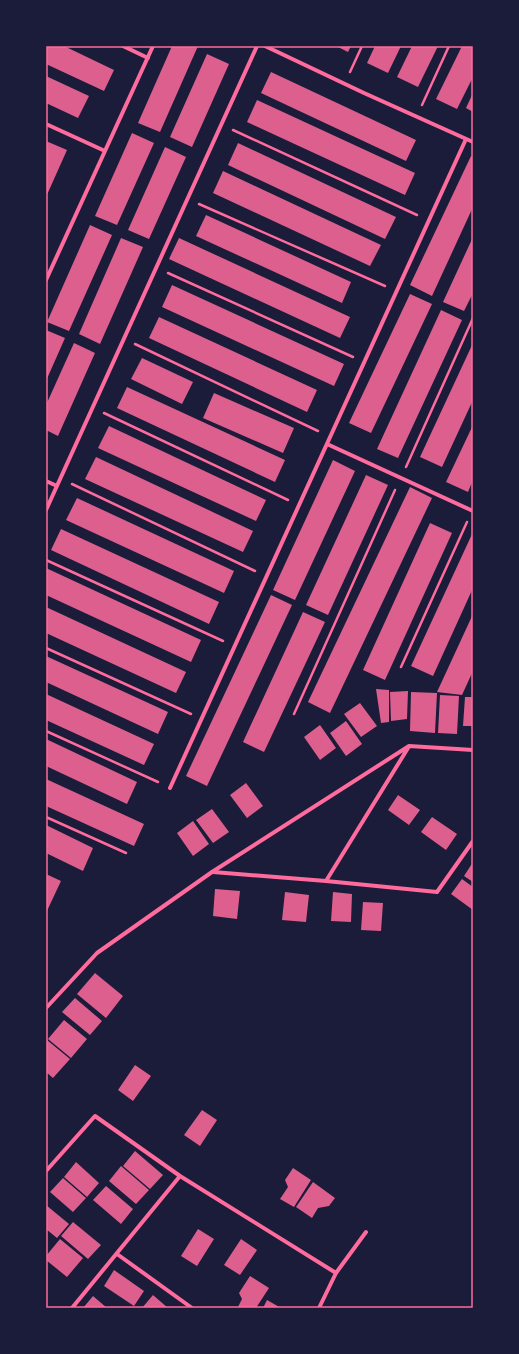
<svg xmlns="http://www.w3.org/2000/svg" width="519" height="1354" font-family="'Roboto Condensed',sans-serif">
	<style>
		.building { fill: #dd5f8e }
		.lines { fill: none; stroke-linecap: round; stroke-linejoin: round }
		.path { stroke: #ff6b9d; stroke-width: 2.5 }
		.minor { stroke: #ff6b9d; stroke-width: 4 }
		.neatline { fill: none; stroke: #ff6b9d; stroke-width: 1.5 }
	</style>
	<rect width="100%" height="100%" fill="#1b1b3a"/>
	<path class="building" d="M46,46H64L114,70L104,91L46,64Z
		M172,46H198L160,132L138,123Z
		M336,46H351L348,52Z
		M375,46H401L388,73L367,63Z
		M412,46H438L418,87L397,77Z
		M462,46H473V77L457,109L436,99Z
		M207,54L229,64L192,147L170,137Z
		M271,72L416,140L406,161L261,93Z
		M46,76L89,96L78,118L46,103Z
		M473,93V112L466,108Z
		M257,100L415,173L405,195L247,122Z
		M132,133L154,143L117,225L95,216Z
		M46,141L67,150L46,197Z
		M238,143L396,217L385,239L228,165Z
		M165,147L186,157L149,239L128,230Z
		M471,156L473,157V207L432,296L410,285Z
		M223,171L381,245L370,266L213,193Z
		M206,215L351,282L342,303L196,236Z
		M90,225L112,235L69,331L47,322Z
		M473,237V293L464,311L443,302Z
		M121,238L143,247L100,344L79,334Z
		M179,238L350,317L340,338L169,259Z
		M172,285L344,364L334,386L162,307Z
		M410,294L432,304L371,433L349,423Z
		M441,310L462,320L398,458L377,449Z
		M159,317L317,390L307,412L149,338Z
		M46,330L65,338L46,381Z
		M74,343L95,353L58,436L46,430V405Z
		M473,343V400L442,467L420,457Z
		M142,358L193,382L182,404L131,379Z
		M127,387L285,460L275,482L117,408Z
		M214,393L294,428L283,453L203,418Z
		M473,425V480L468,492L446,482Z
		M109,426L266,500L256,521L98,448Z
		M96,457L253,531L243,552L85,479Z
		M333,460L355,471L295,600L273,590Z
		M366,475L388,485L328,615L306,605Z
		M410,487L432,498L330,713L308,702Z
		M77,498L234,571L224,593L66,520Z
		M430,523L452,533L385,680L363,670Z
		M61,529L219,602L209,624L51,550Z
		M473,532V588L433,676L411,666Z
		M46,568L201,640L191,662L46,595Z
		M271,595L292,605L207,786L186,776Z
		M46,607L186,672L176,693L46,633Z
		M303,612L325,622L264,752L243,742Z
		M473,614V671L462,695L437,692Z
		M46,656L168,712L158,734L46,682Z
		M376,689L389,690V722L381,723Z
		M408,691L407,719L391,721L390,692Z
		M411,692L437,693L435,733L410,731Z
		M46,694L154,744L144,765L46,720Z
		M440,695L459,696L457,734L438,733Z
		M465,697H473V726H463Z
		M360,703L377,726L361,737L344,714Z
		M346,721L362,744L346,756L330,733Z
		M320,725L336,748L320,760L304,737Z
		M46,739L137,782L127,804L46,766Z
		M46,779L144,824L134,846L46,806Z
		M246,783L263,806L247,818L230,795Z
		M398,795L420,810L409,825L388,810Z
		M212,809L229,832L213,843L196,820Z
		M432,817L457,834L446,850L421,832Z
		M193,821L209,844L193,856L177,833Z
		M46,825L93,848L83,871L46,853Z
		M473,862V882L464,876Z
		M46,874L61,881L46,913Z
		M462,879L473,887V910L451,894Z
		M215,889L240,891L237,919L213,916Z
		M285,892L309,895L306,922L282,920Z
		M333,892L352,894L351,922L331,921Z
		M363,902L383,903L381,931L361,930Z
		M95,973L123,996L106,1018L77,994Z
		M75,998L102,1021L90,1035L62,1012Z
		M64,1020L87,1039L71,1058L48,1039Z
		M47,1040L70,1059L53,1078L46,1072Z
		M135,1065L151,1076L133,1101L118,1090Z
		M202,1110L217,1120L200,1146L184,1135Z
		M135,1151L163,1175L150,1189L123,1166Z
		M76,1162L99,1183L87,1197L64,1177Z
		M121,1166L149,1190L136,1204L109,1181Z
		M293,1168L311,1180L294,1207L280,1199L288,1187L285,1180Z
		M63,1178L86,1198L73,1212L50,1192Z
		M313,1182L335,1198L329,1206L318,1208L312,1218L296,1207Z
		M106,1186L133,1209L121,1224L93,1200Z
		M46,1205L69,1224L57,1238L46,1229Z
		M73,1222L101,1245L88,1259L61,1236Z
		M198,1229L214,1239L197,1266L181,1256Z
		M60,1239L83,1258L67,1277L46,1260V1256Z
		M241,1239L257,1250L240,1275L224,1265Z
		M114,1270L144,1291L134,1306L104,1286Z
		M250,1276L269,1288L256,1308H240L238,1307L242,1299L239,1293Z
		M153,1295L168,1308H142Z
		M93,1296L107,1308H83Z
		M267,1300L281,1308H263Z"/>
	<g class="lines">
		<path class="path" d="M350,72L362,46
			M422,105L449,46
			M233,130L417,215
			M199,204L385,286
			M168,273L353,357
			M135,344L318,431
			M104,413L288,500
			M406,467L473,318
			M72,484L255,571
			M46,560L223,641
			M46,648L191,714
			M401,667L467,522
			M294,714L395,490
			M46,731L158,782
			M46,817L126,853"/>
		<path class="minor" d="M123,46L148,58
			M265,46L364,93L473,142
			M46,124L105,151
			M46,280L153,46
			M327,444L473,511
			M46,481L57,486
			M46,510L257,46
			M170,788L466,139
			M213,872L326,881L437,892L473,841
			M326,881L408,748
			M46,1008L97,953L212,872L409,746L473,750
			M46,1171L95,1116L180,1176L336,1273
			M117,1254L192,1308
			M72,1308L180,1176
			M319,1308L336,1273L366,1232"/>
	</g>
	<rect width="519" height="1354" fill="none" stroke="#1b1b3a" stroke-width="94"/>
	<rect x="47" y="47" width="425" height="1260" class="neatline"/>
</svg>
